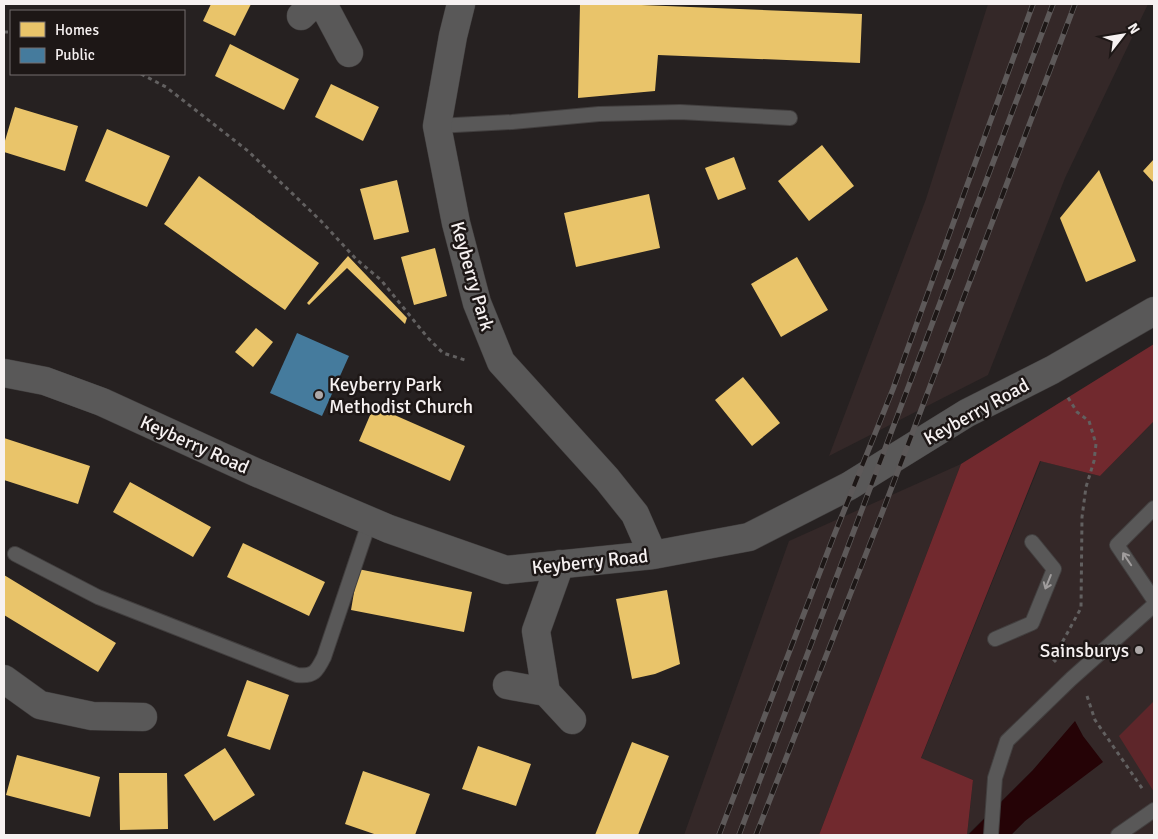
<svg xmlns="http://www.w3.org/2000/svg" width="1158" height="839" font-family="Signika,sans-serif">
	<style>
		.built { fill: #342828 }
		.green { fill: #5e262a }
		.forest { fill: #71292e }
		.water { fill: #250306 }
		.homes { fill: #e9c46a }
		.public { fill: #457b9d }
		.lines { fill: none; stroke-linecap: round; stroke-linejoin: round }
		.lane-casing { stroke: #423f3f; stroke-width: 16 }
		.street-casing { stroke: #423f3f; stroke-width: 29 }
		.path { stroke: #626060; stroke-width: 3; stroke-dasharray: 4 4; stroke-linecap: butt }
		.lane { stroke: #595858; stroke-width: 14 }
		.street { stroke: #595858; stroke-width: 28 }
		.rail-casing { stroke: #5d5959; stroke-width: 5.5 }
		.rail { stroke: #1d1716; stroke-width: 4; stroke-dasharray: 11; stroke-linecap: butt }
		.oneway { stroke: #a09d9d }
		.poi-dot { fill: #ada8a8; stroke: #1d1716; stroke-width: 2 }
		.labels { text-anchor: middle; stroke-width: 5; stroke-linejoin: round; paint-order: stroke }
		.street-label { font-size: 19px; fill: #f6f1f1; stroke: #1d1716 }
		.poi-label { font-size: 19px; fill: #f6f1f1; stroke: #1d1716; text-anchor: start }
	</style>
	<rect width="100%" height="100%" fill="#262121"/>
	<path class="built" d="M988,4H1148L1065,178L988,375L829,456L926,199Z
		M1154,421V835H1011L1025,821L1083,736L1075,722L1033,770L967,835L973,780L921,759L1041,461L1100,476Z
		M961,464L819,835H684L789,541Z"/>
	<path class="green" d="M1154,701V792L1119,736Z"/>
	<path class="forest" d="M1154,344V421L1100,476L1040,461L921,758L973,780L967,835H819L961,464Z"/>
	<path class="water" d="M1075,721L1083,736L1103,762L1025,821L1011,835H968L1033,770Z"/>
	<path class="homes" d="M211,4H251L235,36L203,21Z
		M580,4H617L862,14L860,63L658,55L655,91L578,98Z
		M230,44L299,79L284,110L215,76Z
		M331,84L379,107L363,141L315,117Z
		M15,107L78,126L65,171L4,152V144Z
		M107,129L170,156L147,207L85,181Z
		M822,145L854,186L809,221L778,181Z
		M734,157L746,189L718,200L705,168Z
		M1154,159V183L1143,171Z
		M1099,170L1136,261L1086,282L1060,218Z
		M199,176L319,263L285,310L164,224Z
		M397,180L409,232L374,240L360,189Z
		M649,194L660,248L576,267L564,213Z
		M435,248L447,296L414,305L401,257Z
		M348,256L407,318L405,324L347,268L309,305L307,303Z
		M797,257L828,310L781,337L751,284Z
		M256,328L273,342L253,367L235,352Z
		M743,377L780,423L752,446L715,400Z
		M374,406L465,446L450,481L359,441Z
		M4,438L90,466L78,504L4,480Z
		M130,482L211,527L193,557L113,512Z
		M243,543L325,582L309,616L227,577Z
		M358,569L472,592L464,632L351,610Z
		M4,575L116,643L98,672L4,615Z
		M667,590L680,664L655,674L632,679L616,599Z
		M247,680L289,695L270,750L227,736Z
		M632,742L669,756L638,835H595Z
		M478,746L531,764L516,806L462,789Z
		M225,748L255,795L214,821L184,775Z
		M17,755L100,777L90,817L6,795Z
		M363,771L430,794L415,835H377L345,824Z
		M119,773H167L168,829L120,830Z"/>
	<path class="public" d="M297,333L349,356L322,416L270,393Z"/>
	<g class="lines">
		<g class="lane-casing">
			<path id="lane" d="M437,126L512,122L599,114L680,112L790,118
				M1154,508L1117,545L1154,600
				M15,554L98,597L297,675C314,677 317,671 324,657L370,520
				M995,639L1032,623L1054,569L1032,542
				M991,835L995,778L1007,741L1071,679L1154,605
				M1118,835L1154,810"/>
		</g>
		<g class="street-casing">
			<path id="street" d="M323,4L349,53
				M461,4L453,36L437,126L456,223L477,303L501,362L607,479L635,514L653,555
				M301,16L313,4
				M4,373L45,381L102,402L255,472L389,529L506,570L653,555L749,537L849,486L967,413L1052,370L1154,311
				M560,564L536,631L546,692L572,720
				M4,679L40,705L92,716L143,717
				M507,685L546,692"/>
		</g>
		<path class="path" d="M4,32H11
			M141,74L166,87L248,151L321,221L356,259L381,280L428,338L443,353L468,361
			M1056,662L1053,659L1081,608L1082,517L1086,487L1094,461L1096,444L1089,421L1077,412L1067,396
			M1087,696L1095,720L1144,791"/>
		<use href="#lane" class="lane"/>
		<use href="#street" class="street"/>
		<g class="rail-casing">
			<path id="rail" d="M719,835L833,538L893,389L1033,4
				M739,835L1053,4
				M756,835L882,513L1075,4"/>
		</g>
		<use href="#rail" class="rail"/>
	</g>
	<defs><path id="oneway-shaft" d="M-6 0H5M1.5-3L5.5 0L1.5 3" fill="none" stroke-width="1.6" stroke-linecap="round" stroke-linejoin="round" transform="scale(1.25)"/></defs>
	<g class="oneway">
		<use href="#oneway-shaft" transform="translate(1127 559) rotate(-124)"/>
		<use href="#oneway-shaft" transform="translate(1048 582) rotate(112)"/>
	</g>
	<g class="poi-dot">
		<circle cx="319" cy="395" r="5"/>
		<circle cx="1139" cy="650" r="5"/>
	</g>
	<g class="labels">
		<g class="street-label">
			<text transform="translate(473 276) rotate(74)" y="7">Keyberry Park</text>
			<text transform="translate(976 411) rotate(-29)" y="7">Keyberry Road</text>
			<text transform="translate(195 444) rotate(24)" y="7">Keyberry Road</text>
			<text transform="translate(590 561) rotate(-6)" y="7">Keyberry Road</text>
		</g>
		<g class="poi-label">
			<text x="329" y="391">Keyberry Park<tspan x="329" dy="22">Methodist Church</tspan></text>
			<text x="1129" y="657" text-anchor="end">Sainsburys</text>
		</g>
	</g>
	<rect width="1158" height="839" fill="none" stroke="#f6f1f1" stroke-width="10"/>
	<rect x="10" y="10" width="175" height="65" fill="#1d1716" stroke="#746e6e"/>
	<rect x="20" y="22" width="25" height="15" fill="#e9c46a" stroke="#746e6e"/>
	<text x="55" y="35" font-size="15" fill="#f6f1f1">Homes</text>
	<rect x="20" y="48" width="25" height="15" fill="#457b9d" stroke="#746e6e"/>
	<text x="55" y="60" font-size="15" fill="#f6f1f1">Public</text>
	<g transform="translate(1123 35) rotate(59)" stroke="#1d1716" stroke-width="4" paint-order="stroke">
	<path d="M0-4L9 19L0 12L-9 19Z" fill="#f6f1f1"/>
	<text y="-8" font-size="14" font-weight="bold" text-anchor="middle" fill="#f6f1f1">N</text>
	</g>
</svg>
